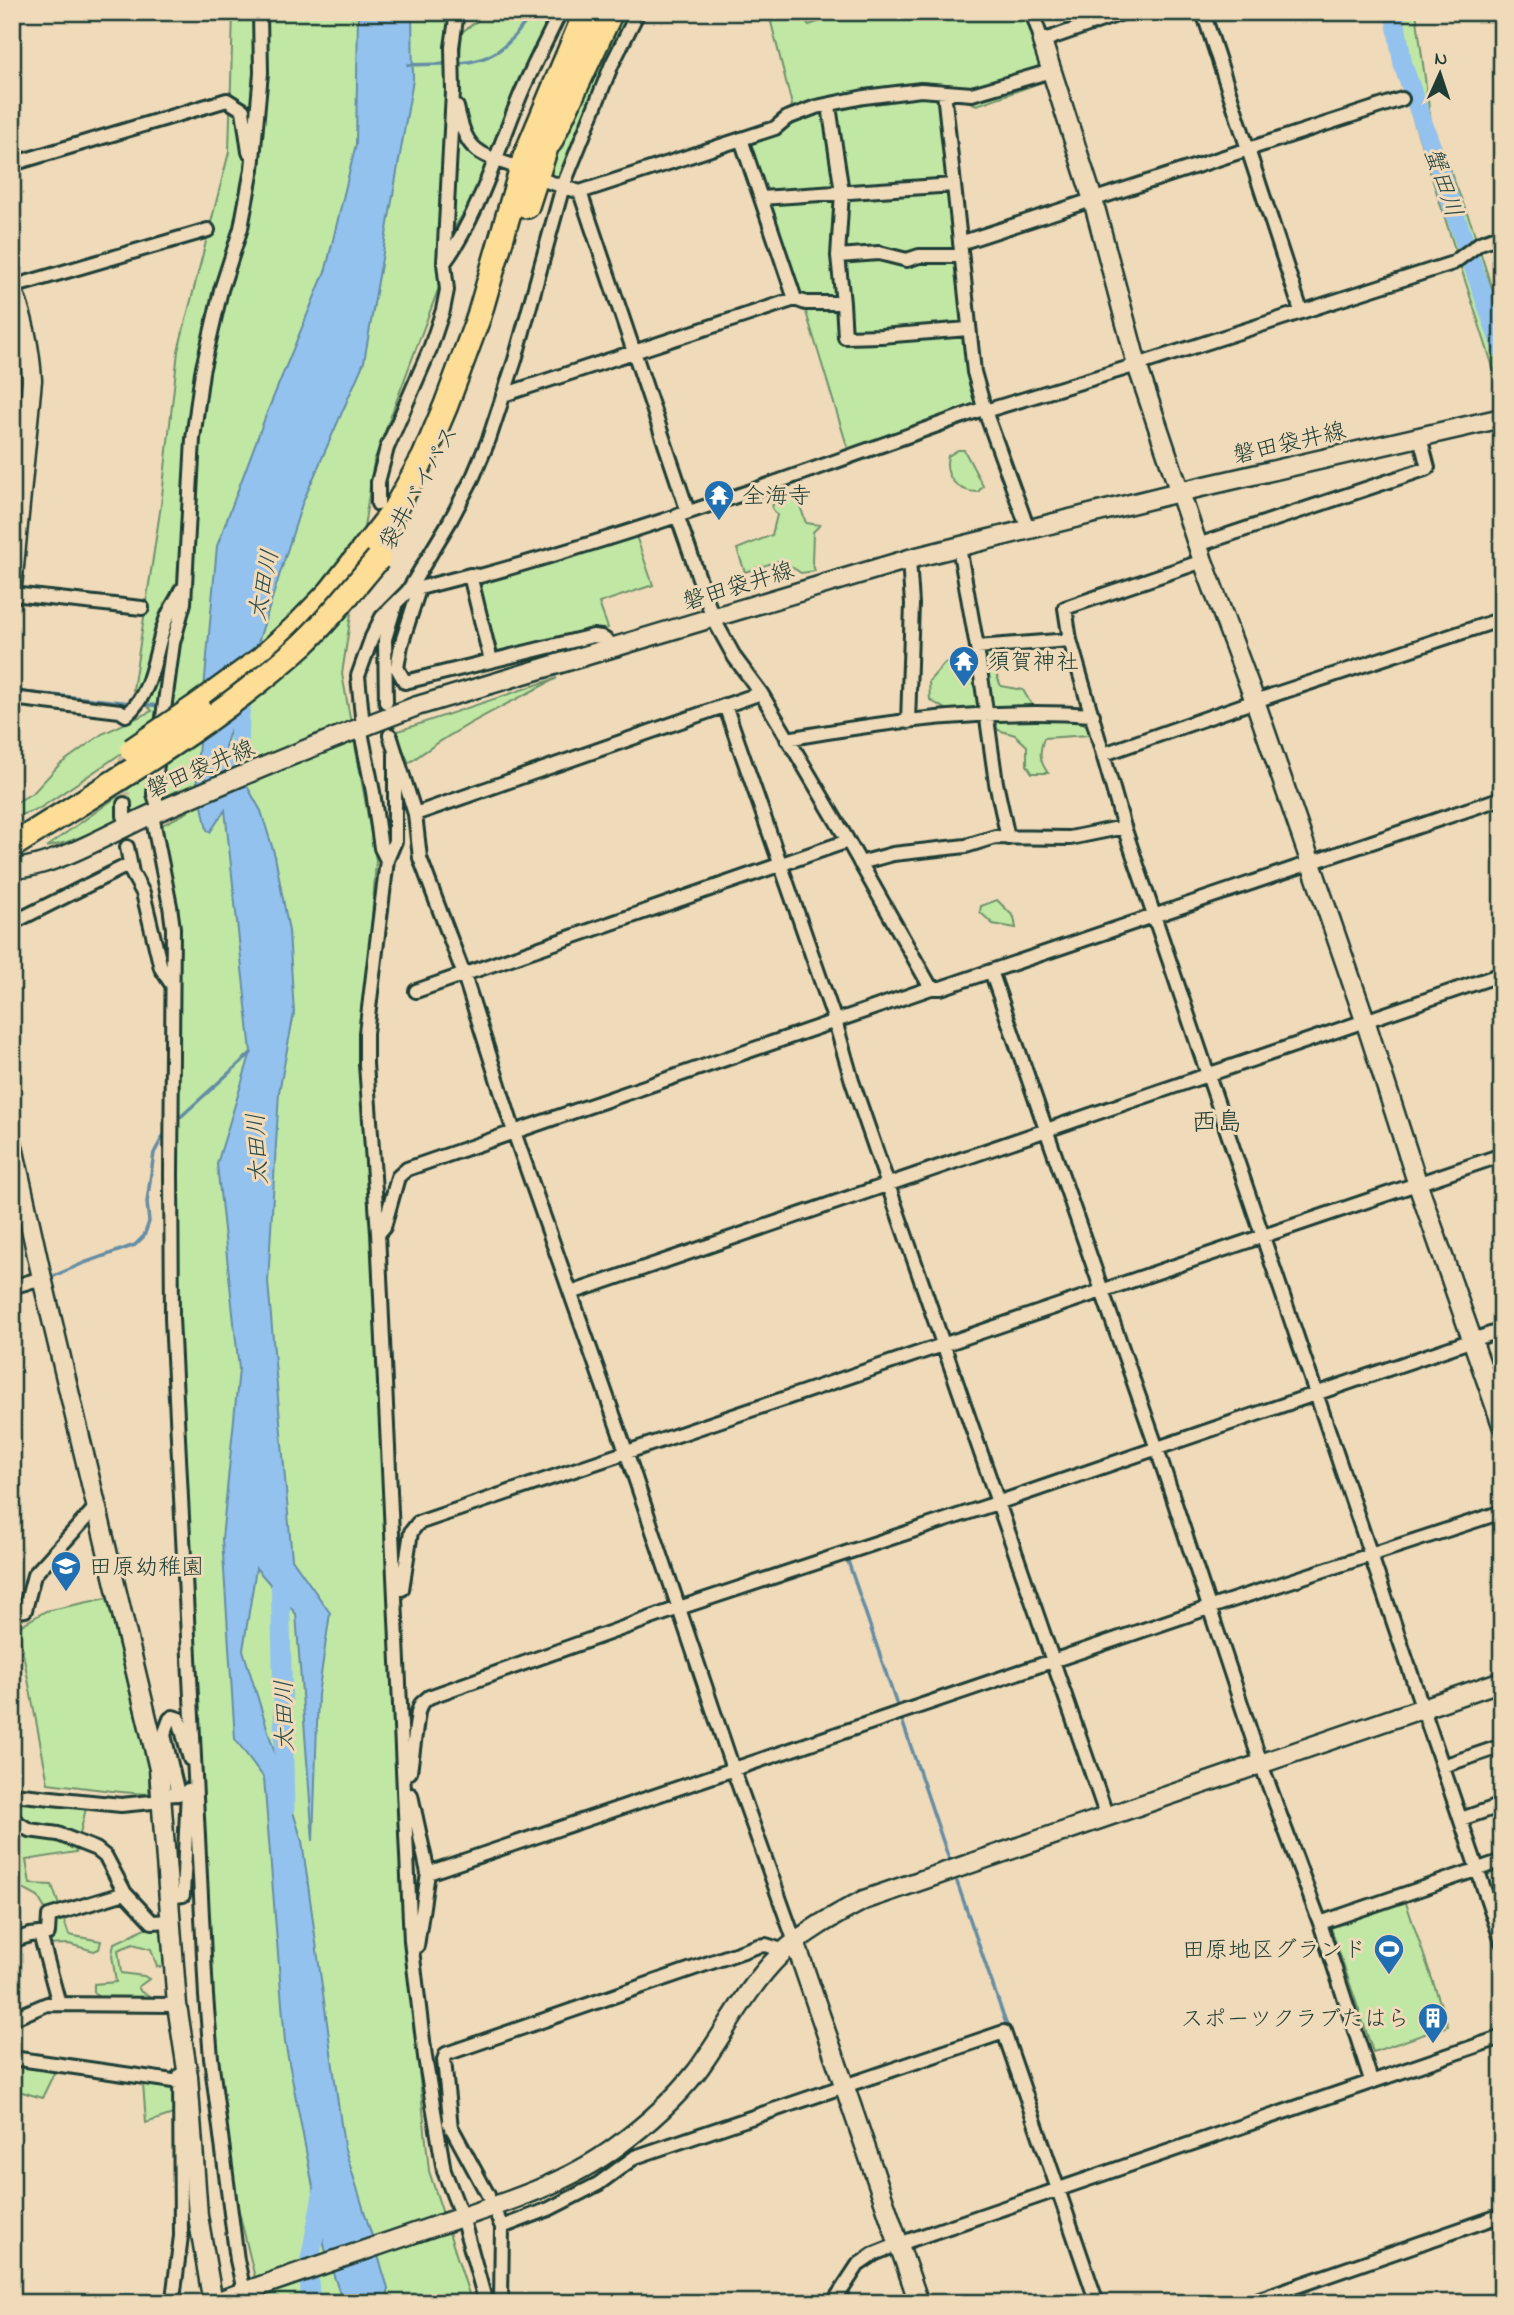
<svg xmlns="http://www.w3.org/2000/svg" width="1514" height="2315" font-family="'Indie Flower','Klee One',sans-serif">
	<style>
		.green { fill: #c0e8a4; stroke: #70926c; stroke-width: 2 }
		.water { fill: #94c2ee; stroke: #658da4; stroke-width: 2 }
		.lines { fill: none; stroke-linecap: round; stroke-linejoin: round }
		.stream { stroke: #658da4; stroke-width: 3.5 }
		.river { stroke: #94c2ee; stroke-width: 19 }
		.street-tunnel { stroke: #c5bb9e; stroke-width: 12; stroke-dasharray: 12 6; stroke-linecap: butt }
		.street-casing { stroke: #1f3d34; stroke-width: 18 }
		.secondary-casing { stroke: #1f3d34; stroke-width: 23 }
		.highway-casing { stroke: #1f3d34; stroke-width: 28 }
		.street { stroke: #efdab9; stroke-width: 12 }
		.secondary { stroke: #efdab9; stroke-width: 18 }
		.highway { stroke: #fedd96; stroke-width: 23 }
		.highway-bridge-casing { stroke: #1f3d34; stroke-width: 28; stroke-linecap: butt }
		.highway-bridge { stroke: #fedd96; stroke-width: 23 }
		.labels { text-anchor: middle; stroke-width: 6; stroke-linejoin: round; paint-order: stroke }
		.street-label { font-size: 23px; fill: #1f3d34; stroke: #efdab9 }
		.poi-label { font-size: 23px; fill: #1f3d34; stroke: #efdab9; text-anchor: start }
		.water-label { font-size: 24px; font-style: italic; fill: #2b4a47; stroke: #efdab9 }
		.quarter-label { font-size: 26px; fill: #1f3d34; stroke: #efdab9 }
	</style>
	<rect width="100%" height="100%" fill="#efdab9"/>
	<filter id="ink" filterUnits="userSpaceOnUse"><feTurbulence type="fractalNoise" baseFrequency=".0143" numOctaves="2"/><feDisplacementMap in="SourceGraphic" scale="14" xChannelSelector="R" yChannelSelector="G"/><feConvolveMatrix kernelMatrix="1 2 1 2 8 2 1 2 1" color-interpolation-filters="sRGB"/></filter>
	<g filter="url(#ink)">
		<path class="green" d="M233,12H452L448,205L462,32L489,12H560L492,168L446,241L445,271L374,461L342,674L376,860L363,1048L399,1657L411,1991L429,2171L469,2294L475,2303H261L225,2153L206,2001L171,1192L173,928L160,826L188,812L187,787C139,804 97,838 46,847L186,748L125,751L40,808L12,818V805L34,792L59,765L102,734L152,711L133,690L161,505L178,351L229,152Z
			M611,12H636L563,186L542,175Z
			M774,12H796L809,25L846,12H1031L1054,78L977,105L944,92L979,403L848,449L805,309L746,138L787,118L792,105L769,14Z
			M1388,12H1416L1431,123L1472,226L1502,320V395L1403,88L1392,49Z
			M958,450H964L983,486L978,492C958,492 943,477 948,456Z
			M788,489L800,506L806,523L820,525L813,532L812,562L815,571L801,573L781,560L745,572L737,549L772,535L777,515L772,508L776,491Z
			M635,533L653,585L599,603L608,628L498,653L479,584L583,553Z
			M1009,645L1010,652L996,659L995,671L1001,686L1023,690L1031,704L1090,726L1089,735L1044,738C1039,752 1039,761 1048,773H1032L1027,765V746L1015,735L998,730L994,720L947,710L930,700L929,681L945,663L963,662L995,646Z
			M557,678C506,705 455,728 409,763L395,732Z
			M997,900L1014,917L1016,928L993,924L980,912L981,906Z
			M107,1598L149,1771V1794C115,1793 82,1787 48,1783L18,1627L46,1611Z
			M12,1799L87,1804L78,1842L74,1841L76,1852L26,1860L30,1884L52,1885L69,1935L101,1941L99,1949L94,1951L69,1944L45,1945L49,1916L38,1897L12,1883Z
			M1405,1900L1448,2026L1373,2052L1330,1925Z
			M158,1924L174,1966L157,1967L151,1949L133,1944L118,1950L121,1973L144,1976L149,1979L138,1987L141,1992L152,1997V2005L103,2003L94,1992V1984L116,1982L112,1955L114,1943C130,1938 142,1926 158,1924Z
			M12,2058L56,2069L42,2098L12,2089Z
			M143,2083L174,2088L173,2114L146,2123Z"/>
		<path class="water" d="M358,12H412L413,80L364,362L302,504L225,747L261,811L275,856L289,931L294,1013L279,1092L268,1282L292,1559L330,1613L318,1695L313,1841L296,1614L256,1568L243,1650L302,1841L344,2146L388,2288V2303H343L325,2249L285,2042L264,1778L235,1739L222,1539L239,1369L217,1164L251,1052L225,810L210,832L207,830L196,777L217,546L266,415L326,269L356,144Z"/>
		<g class="lines">
			<path class="stream" d="M408,65C470,62 496,71 532,12
				M12,321L22,369V399
				M12,691L132,703
				M140,704L160,706
				M175,1122L251,1053
				M49,1278L84,1263L135,1245L144,1236L149,1222L147,1202L154,1153L167,1129
				M848,1561L949,1859
				M957,1882L1008,2029
				M12,2253H14"/>
			<path class="river" d="M1394,12L1403,65L1502,349
				M238,794L240,714L245,685
				M280,1572L285,1808
				M311,2303L308,2270L322,2195"/>
			<path class="street-tunnel" d="M124,804L125,751"/>
			<g class="street-casing">
				<path id="street" d="M1032,12L1042,41L1125,12
					M1203,12L1301,311
					M944,92L974,372L985,411L1028,529
					M829,106L842,192L838,256
					M457,107C466,149 474,153 514,166
					M741,139L795,299
					M12,164L227,100L243,110L249,152
					M543,180L580,192L775,128L787,118L816,107L864,97L921,90L972,94L1051,71
					M580,192L688,512
					M761,198L954,185
					M960,243L1402,99
					M444,263C477,218 497,153 518,101C530,71 546,42 560,12
					M12,287L208,230
					M843,303L845,337L881,336L968,329
					M503,395L795,299L806,303H843L838,256L879,253L907,260L919,256H961
					M985,411L1137,365L1453,263L1480,243L1502,235
					M378,504V482L387,448L430,349L443,310L447,290L444,263L453,92L452,47L457,12
					M677,515L713,618L735,658L761,693L848,841L931,988
					M1198,545L1428,468L1420,437
					M959,547L977,647L996,783L1008,838
					M1203,561L1065,608L1070,640L1124,827L1502,1942
					M470,575L491,661
					M419,589L401,645L397,668L405,682L593,636L601,637L616,647
					M408,591L470,575L480,576C651,529 818,468 985,408
					M12,594L142,608
					M977,647L1070,640
					M12,698L120,711L126,715C154,693 154,651 166,620C170,609 177,600 181,590
					M386,702L385,639L395,606
					M725,705L835,1021L852,1081L1107,1817
					M908,722L912,604L909,559
					M363,726L358,676L372,637L382,617L408,591L450,521L473,477L489,439L515,360L563,186L612,64L638,12
					M360,727L373,792L381,848L387,860
					M161,732L173,643L184,603L193,439L202,372L221,290L241,228L252,169L261,73L260,12
					M390,735L415,814L420,858L464,975L514,1132L627,1454L733,1769L795,1942
					M787,739C888,721 991,708 1093,715
					M395,753V841L387,860L366,1033V1064L378,1233L411,1941L425,2057L444,2171L462,2217L486,2303
					M158,754L154,794L160,812
					M1104,754L1255,701L1502,619
					M415,814L761,693
					M152,815L170,906L173,928L171,1174L172,1318L206,1996L211,2058L237,2260L244,2291L249,2303
					M124,816V804
					M127,847L132,873L143,893L161,968L172,985
					M860,863L893,854L966,846L995,837L1070,838L1124,827
					M12,923L130,864
					M991,971L1157,1449L1261,1764L1320,1923L1371,2080
					M416,991L848,841
					M379,1233L384,1227L398,1177L407,1169L931,988H941L991,971L1502,798
					M12,1287L42,1278
					M571,1293C882,1188 1191,1079 1502,974
					M402,1589L411,1532L418,1523L1502,1155
					M12,1612L25,1610L34,1575L96,1507
					M1443,1766L1502,1746
					M410,1772L418,1712L421,1704L429,1697L679,1608L997,1503L1502,1330
					M12,1794L121,1805L162,1801
					M162,1795L178,1794L164,1735L170,1719L173,1717L179,1719L190,1759
					M411,1795L428,1873L417,1946
					M12,1819L29,1830L58,1834L96,1849L106,1857L125,1893L152,1922L171,1921
					M1461,1819L1502,1805
					M428,1873L1211,1607L1502,1512
					M169,1897L183,1895L188,1790
					M1320,1923L1502,1861
					M40,1934L59,2004
					M12,1941L30,1935L48,1933L49,1916L125,1893
					M12,2019L47,2004L177,2005
					M12,2058L180,2082
					M449,2123L488,2195
					M451,2128L444,2060L446,2054L758,1946L766,1945L785,1951
					M498,2218L502,2227L501,2303
					M502,2227L549,2209L598,2184L635,2157L1004,2032L1097,2303
					M173,2299L181,2236L180,2075
					M833,2303L858,2265L874,2254L899,2244L1502,2037
					M1248,2303L1502,2215"/>
			</g>
			<g class="secondary-casing">
				<path id="secondary" d="M1042,41L1093,200L1137,365L1203,561L1255,701L1365,1020L1418,1185L1502,1425
					M12,289C24,318 30,348 32,380L12,587
					M12,869C55,867 110,833 150,815C238,777 327,740 417,706L909,559L1179,492L1502,418
					M12,1142L42,1278L159,1769L177,2005L188,2076L198,2216L213,2303C287,2276 363,2251 438,2225C498,2205 565,2185 616,2147C646,2125 674,2100 697,2071C725,2033 746,1988 780,1955C805,1931 834,1916 864,1900L1502,1681
					M795,1942L919,2303"/>
			</g>
			<g class="highway-casing">
				<path id="highway" d="M550,142L611,12
					M527,206L552,129
					M198,705L261,659L296,627L330,592L393,512L424,457L446,405L479,316L525,157L586,12"/>
			</g>
			<use href="#street" class="street"/>
			<use href="#secondary" class="secondary"/>
			<use href="#highway" class="highway"/>
			<g class="highway-bridge-casing">
				<path id="highway-bridge" d="M132,750L198,705
					M12,846C111,783 218,722 304,643C331,617 354,587 378,559"/>
			</g>
			<use href="#highway-bridge" class="highway-bridge"/>
		</g>
	</g>
	<defs>
		<g id="temple-pin" transform="scale(1.575)"><path d="M0 17L-7.5 6A9.5 9.5 0 1 1 7.5 6Z" fill="#1f6fb2" stroke="#efdab9"/><path d="M0-6L5-2H3V0L6.5 2.5H4V6H1.5V3h-3V6H-4V2.5H-6.5L-3 0V-2H-5Z" fill="#fff"/></g>
		<g id="school-pin" transform="scale(1.575)"><path d="M0 17L-7.5 6A9.5 9.5 0 1 1 7.5 6Z" fill="#1f6fb2" stroke="#efdab9"/><path d="M0-5L7-2L0 1L-7-2ZM-4 1L0 2.5L4 1V4Q0 6-4 4Z" fill="#fff"/></g>
		<g id="stadium-pin" transform="scale(1.575)"><path d="M0 17L-7.5 6A9.5 9.5 0 1 1 7.5 6Z" fill="#1f6fb2" stroke="#efdab9"/><path d="M0-5a6.5 5 0 1 0 0 10a6.5 5 0 1 0 0-10ZM-3.5-1.8h7v3.6h-7Z" fill="#fff"/></g>
		<g id="building-pin" transform="scale(1.575)"><path d="M0 17L-7.5 6A9.5 9.5 0 1 1 7.5 6Z" fill="#1f6fb2" stroke="#efdab9"/><path d="M-4-6H4V6H1V3H-1V6H-4ZM-2.5-4.3h1.7v1.8h-1.7ZM.8-4.3h1.7v1.8H.8ZM-2.5-1h1.7V.8h-1.7ZM.8-1h1.7V.8H.8Z" fill="#fff"/></g>
	</defs>
	<g fill-rule="evenodd">
		<use href="#temple-pin" x="719" y="495"/>
		<use href="#temple-pin" x="964" y="661"/>
		<use href="#school-pin" x="66" y="1566"/>
		<use href="#stadium-pin" x="1389" y="1949"/>
		<use href="#building-pin" x="1433" y="2018"/>
	</g>
	<g class="labels">
		<g class="street-label">
			<text transform="translate(1289 442) rotate(-13)" y="8">磐田袋井線</text>
			<text transform="translate(418 487) rotate(-61)" y="8">袋井バイパス</text>
			<text transform="translate(738 585) rotate(-17)" y="8">磐田袋井線</text>
			<text transform="translate(200 768) rotate(-23)" y="8">磐田袋井線</text>
		</g>
		<g class="poi-label">
			<text x="742" y="503">全海寺</text>
			<text x="987" y="669">須賀神社</text>
			<text x="89" y="1574">田原幼稚園</text>
			<text x="1366" y="1957" text-anchor="end">田原地区グランド</text>
			<text x="1410" y="2026" text-anchor="end">スポーツクラブたはら</text>
		</g>
		<g class="water-label">
			<text transform="translate(1444 182) rotate(71)" y="8">蟹田川</text>
			<text transform="translate(263 585) rotate(-79)" y="8">太田川</text>
			<text transform="translate(257 1149) rotate(-93)" y="8">太田川</text>
			<text transform="translate(284 1716) rotate(-91)" y="8">太田川</text>
		</g>
		<g class="quarter-label">
			<text x="1217" y="1130">西島</text>
		</g>
	</g>
	<rect width="1514" height="2315" fill="none" stroke="#efdab9" stroke-width="42"/>
	<rect x="21" y="21" width="1472" height="2273" fill="none" stroke="#1f3d34" stroke-width="2.5" filter="url(#ink)"/>
	<g transform="translate(1440 74) rotate(3)" stroke="#efdab9" stroke-width="5" paint-order="stroke">
	<path d="M0-5L12 26L0 18L-12 26Z" fill="#1f3d34"/>
	<text y="-10" font-size="19" font-weight="bold" text-anchor="middle" fill="#1f3d34">N</text>
	</g>
</svg>
